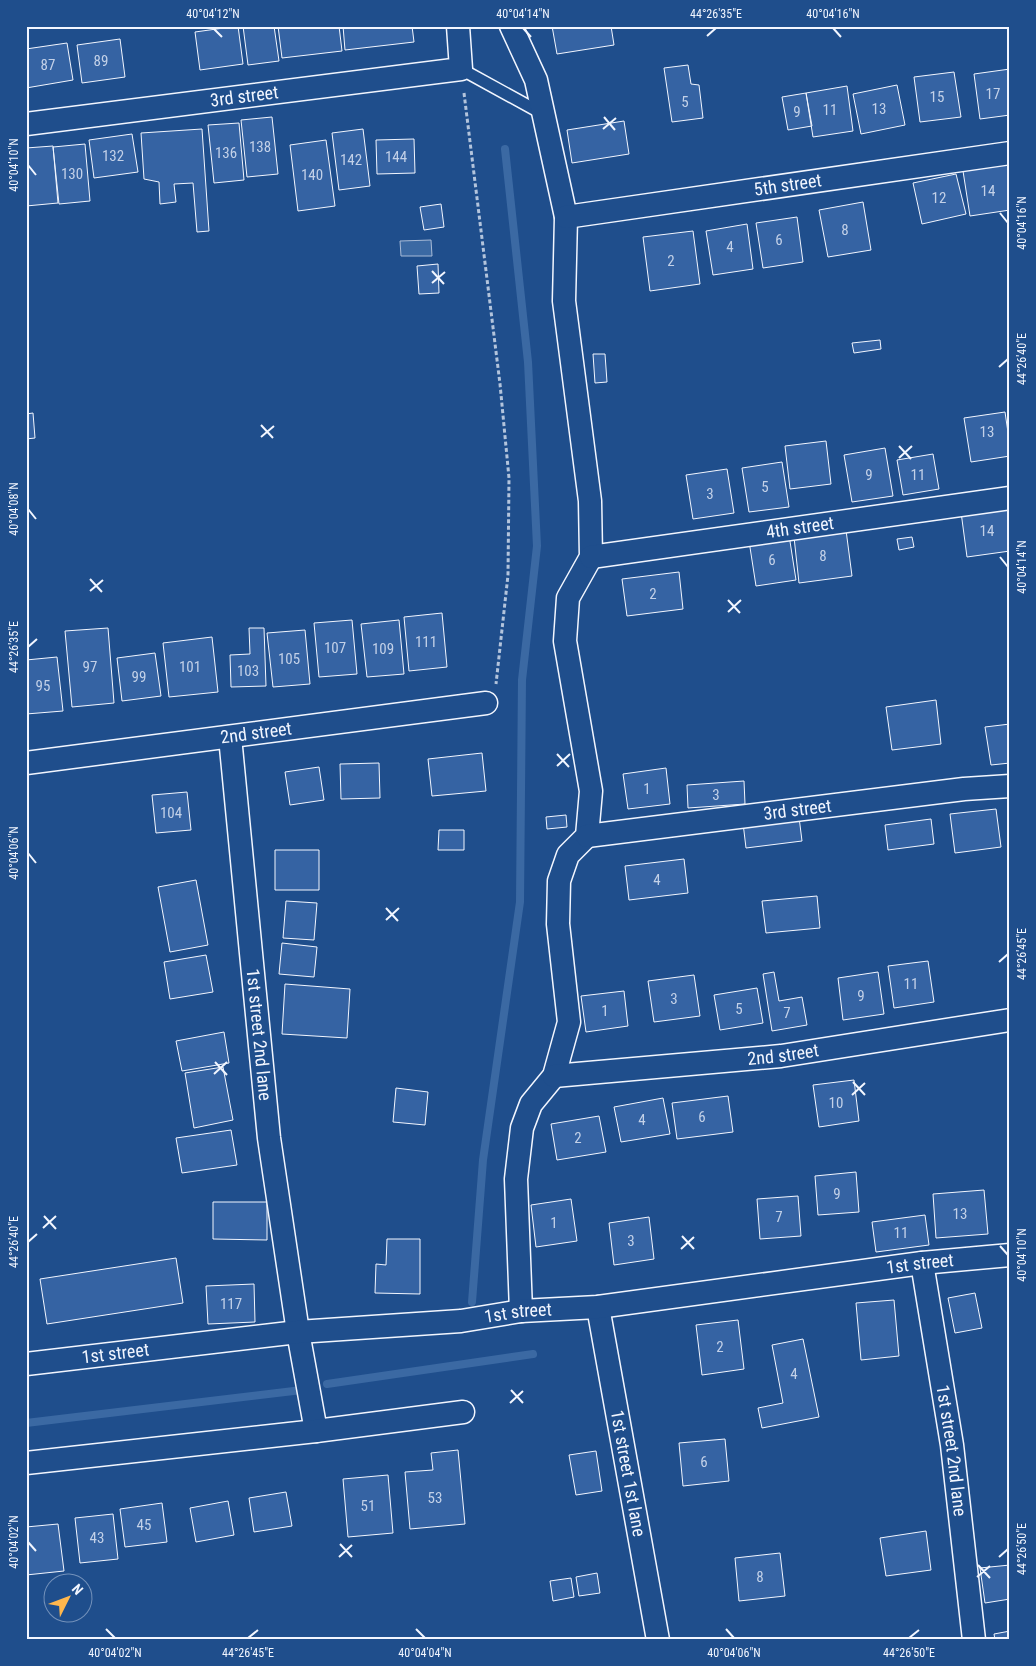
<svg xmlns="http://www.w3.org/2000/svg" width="1036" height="1666" font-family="'Roboto Condensed',sans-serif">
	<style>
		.water { fill: #3b69a3; stroke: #a8bbd7 }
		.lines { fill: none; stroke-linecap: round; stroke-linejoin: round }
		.stream { stroke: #3b69a3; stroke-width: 8 }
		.building { fill: #3563a3; stroke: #f2f6ff }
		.lane-casing { stroke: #f2f6ff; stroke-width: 14 }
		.street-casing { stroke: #f2f6ff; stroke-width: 25 }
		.path { stroke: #b3c4dc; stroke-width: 3; stroke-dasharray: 4 2.5; stroke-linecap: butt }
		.lane { stroke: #1f4e8c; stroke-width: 11 }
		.street { stroke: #1f4e8c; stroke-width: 22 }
		.ticks { fill: none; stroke: #f2f6ff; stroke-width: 2 }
		.labels { text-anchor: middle; stroke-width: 4; stroke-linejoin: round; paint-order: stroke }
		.number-label { font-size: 15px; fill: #c3d1e8 }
		.street-label { font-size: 18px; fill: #f2f6ff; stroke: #1f4e8c }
		.neatline { fill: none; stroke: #f2f6ff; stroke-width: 2 }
		.ticks-label { font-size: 12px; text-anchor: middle; fill: #f2f6ff }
	</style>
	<rect width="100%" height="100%" fill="#1f4e8c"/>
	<path class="water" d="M431,240L432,256H401L400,241Z"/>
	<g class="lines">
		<path class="stream" d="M472,1302L483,1160L520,902L522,680L537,546L528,362L505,149
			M327,1384L533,1354
			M26,1423L302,1390"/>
	</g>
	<path class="building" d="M238,26L243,64L200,70L195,32Z
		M243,26H274L279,61L248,65Z
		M278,26H339L342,51L282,58Z
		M343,26H412L414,42L345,50Z
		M552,26H611L614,45L557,54Z
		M120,39L125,77L82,83L77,45Z
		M67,43L73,80L26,88V49Z
		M688,65L691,84L699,85L703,118L672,122L664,68Z
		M1010,69V115L980,119L974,74Z
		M954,72L961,117L920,122L914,77Z
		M897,85L905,125L861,134L853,94Z
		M847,86L853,131L813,137L806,93Z
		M806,93L812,126L788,130L782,97Z
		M272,117L278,174L247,177L241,120Z
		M624,121L629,154L572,163L567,130Z
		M239,123L244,180L214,183L208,125Z
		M202,129L209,231L197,232L193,183L174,184L176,202L160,204L159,182L144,179L141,133Z
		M363,129L370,186L339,190L332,133Z
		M132,134L138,172L94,178L89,140Z
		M414,139L415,173L377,174L376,140Z
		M326,140L335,206L298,211L290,145Z
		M85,144L90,201L59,204L53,147Z
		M53,146L58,203L26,206V148Z
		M1010,164V210L970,216L963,171Z
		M956,174L966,214L922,224L913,183Z
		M863,202L871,250L828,257L819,210Z
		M441,204L444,227L424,230L420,207Z
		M797,217L803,262L763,268L756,223Z
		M747,224L753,269L713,275L706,231Z
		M693,231L700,284L650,291L643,237Z
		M438,264L439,293L419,294L417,266Z
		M880,340L881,349L854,353L852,343Z
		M593,354H605L607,382L595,383Z
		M1005,412L1010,446V456L971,462L964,418Z
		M33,413L35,438L26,439V414Z
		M826,441L831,484L790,489L785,446Z
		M885,448L893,496L852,502L844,455Z
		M933,454L939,489L903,495L897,460Z
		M782,462L789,507L749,512L742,468Z
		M727,469L734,513L693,519L686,475Z
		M1010,505V551L967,557L961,512Z
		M846,530L852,576L799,583L794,537Z
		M789,535L796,580L756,586L749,541Z
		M912,537L914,547L899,550L897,539Z
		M679,572L683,609L627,616L622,579Z
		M442,613L447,667L409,671L404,617Z
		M352,620L357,674L319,677L314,623Z
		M399,620L404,674L367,677L361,624Z
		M108,628L114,703L72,707L65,631Z
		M249,628H264L266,686L231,687L230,655L250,654Z
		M305,630L310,684L273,687L267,633Z
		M212,637L218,692L169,697L163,643Z
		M155,653L161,696L122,701L117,658Z
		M57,657L63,711L26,714V660Z
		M936,700L941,744L892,750L886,707Z
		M1010,724V763L991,765L985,727Z
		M482,753L486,791L432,796L428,759Z
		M379,763L380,798L341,799L340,764Z
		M319,767L324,800L290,805L285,772Z
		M666,768L670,804L628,809L623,774Z
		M744,781L745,804L688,808L687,785Z
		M187,792L191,830L156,833L152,795Z
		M996,809L1001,847L955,853L950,814Z
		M566,815L567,827L547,829L546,817Z
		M799,817L802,841L746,848L743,823Z
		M931,819L934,844L888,850L885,825Z
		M439,830H464V850H438Z
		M275,850H319V890H275Z
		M684,859L688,893L629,900L625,866Z
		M196,880L208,945L170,952L158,887Z
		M817,896L820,928L766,933L762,901Z
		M286,901L317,903L314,940L283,938Z
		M282,943L317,947L314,977L279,974Z
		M206,955L213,992L170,999L164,962Z
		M928,961L934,1002L894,1008L888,966Z
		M774,972L779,1001L802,997L807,1025L772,1031L763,974Z
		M878,972L884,1014L843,1020L838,978Z
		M694,975L700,1016L654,1022L648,981Z
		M285,984L350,989L347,1038L282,1034Z
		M757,988L763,1023L720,1030L714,995Z
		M624,991L628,1026L586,1032L581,996Z
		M224,1032L229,1063L182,1071L176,1041Z
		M223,1067L233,1120L194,1128L185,1073Z
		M854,1080L859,1121L819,1127L813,1085Z
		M396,1088L428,1092L425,1125L393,1122Z
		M728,1096L733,1132L677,1139L672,1103Z
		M663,1098L670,1134L621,1142L614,1107Z
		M599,1116L606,1152L557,1160L551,1124Z
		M231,1130L237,1165L182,1173L176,1138Z
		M856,1172L859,1212L818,1215L815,1176Z
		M984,1190L988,1234L936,1238L933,1194Z
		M798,1196L801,1236L760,1239L757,1199Z
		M571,1199L577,1241L536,1247L531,1205Z
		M213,1202H267V1240L213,1239Z
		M925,1215L929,1245L876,1252L872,1222Z
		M649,1217L654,1259L614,1265L609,1223Z
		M387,1239H420V1294L375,1293L376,1264L386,1265Z
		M176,1258L183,1303L47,1324L40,1279Z
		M254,1284L255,1322L208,1324L206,1286Z
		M975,1293L982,1328L955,1333L948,1298Z
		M894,1300L899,1356L861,1360L856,1303Z
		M738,1320L744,1369L702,1375L696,1325Z
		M803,1339L819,1417L762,1428L758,1408L783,1403L772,1345Z
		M725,1439L729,1481L683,1486L679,1443Z
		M458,1450L465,1524L410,1529L405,1472L433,1470L431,1453Z
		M596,1451L602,1491L576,1495L569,1455Z
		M388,1475L393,1533L348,1537L343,1479Z
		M286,1492L292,1526L254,1532L249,1498Z
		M228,1501L234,1535L196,1542L190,1508Z
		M162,1503L167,1542L125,1547L120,1509Z
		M113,1514L118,1559L80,1563L75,1518Z
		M58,1524L64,1571L26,1575V1527Z
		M926,1531L931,1570L886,1576L880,1538Z
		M780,1553L785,1596L739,1601L735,1558Z
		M1010,1565V1599L985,1603L980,1568Z
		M597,1573L600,1593L579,1596L576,1577Z
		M571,1578L574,1597L553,1601L550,1581Z
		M1010,1631V1640H995L994,1634Z"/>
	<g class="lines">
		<g class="lane-casing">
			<path id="lane" d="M461,69L543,114"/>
		</g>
		<g class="street-casing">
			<g id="street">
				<path d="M511,26L536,80L566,217L564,301L590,501L591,557L568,598L565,641L591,791L587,836L568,855L559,881L558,924L569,1022L554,1076L531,1104L522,1128L516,1179L521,1311"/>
				<path id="s1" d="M26,124L461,69L458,26"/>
				<path id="s2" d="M566,217L1010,153"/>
				<path id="s3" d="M591,557L1010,498"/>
				<path id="s4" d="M230,737L269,1138L298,1332L316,1431"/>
				<path id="s5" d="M26,763L486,703"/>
				<path id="s6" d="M587,836L964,789L1010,786"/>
				<path id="s7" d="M554,1076L781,1056L1010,1020"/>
				<path id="s8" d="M922,1263L952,1445L974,1640"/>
				<path id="s9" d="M598,1307L658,1640"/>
				<path id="s10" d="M26,1364L298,1332L461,1321L521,1311L598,1307L922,1263L1010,1255"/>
				<path d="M26,1463L316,1431L463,1412"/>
			</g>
		</g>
		<path class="path" d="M464,93L500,384L509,478L508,575L496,684"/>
		<use href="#lane" class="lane"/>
		<use href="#street" class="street"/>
	</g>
	<path class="ticks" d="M213,28L222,37M523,28L531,37M833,28L841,37M707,36L716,28M604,117L615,130M603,129L616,118M28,165L36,175M1000,213L1008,223M432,271L444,284M432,283L445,272M999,367L1008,359M261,425L273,438M261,437L274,426M899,446L911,459M899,458L912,446M28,509L36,519M1000,557L1008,567M90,579L102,592M90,591L103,580M728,600L740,613M728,612L741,600M28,647L37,639M557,754L569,767M557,766L570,754M28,853L36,863M386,908L398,921M386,920L399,908M999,962L1008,954M215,1062L227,1075M214,1074L227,1062M853,1082L865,1095M852,1095L865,1083M44,1216L56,1229M43,1228L56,1216M682,1236L694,1249M28,1242L37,1234M1000,1246L1008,1255M681,1249L694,1237M511,1390L523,1403M510,1403L523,1391M28,1542L36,1551M340,1544L352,1557M339,1557L352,1545M999,1557L1008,1549M978,1565L990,1578M977,1577L990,1566M106,1629L115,1638M416,1629L425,1638M726,1629L734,1638M248,1638L258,1630M909,1638L919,1630"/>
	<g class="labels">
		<g class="number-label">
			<text x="101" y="66">89</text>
			<text x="48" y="70">87</text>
			<text x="993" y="99">17</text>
			<text x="937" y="102">15</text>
			<text x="685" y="107">5</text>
			<text x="879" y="114">13</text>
			<text x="830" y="115">11</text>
			<text x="797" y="117">9</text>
			<text x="260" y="152">138</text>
			<text x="226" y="158">136</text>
			<text x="113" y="161">132</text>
			<text x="396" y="162">144</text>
			<text x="351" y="165">142</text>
			<text x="72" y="179">130</text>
			<text x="312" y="180">140</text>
			<text x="988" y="196">14</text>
			<text x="939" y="203">12</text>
			<text x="845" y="235">8</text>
			<text x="779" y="245">6</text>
			<text x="730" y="252">4</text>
			<text x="671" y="266">2</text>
			<text x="987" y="437">13</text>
			<text x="869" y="480">9</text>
			<text x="918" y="480">11</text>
			<text x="765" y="492">5</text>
			<text x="710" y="499">3</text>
			<text x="987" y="536">14</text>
			<text x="823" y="561">8</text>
			<text x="772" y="565">6</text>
			<text x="653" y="599">2</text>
			<text x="426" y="647">111</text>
			<text x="335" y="653">107</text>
			<text x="383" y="654">109</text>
			<text x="289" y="664">105</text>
			<text x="90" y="672">97</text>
			<text x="190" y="672">101</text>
			<text x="248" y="676">103</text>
			<text x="139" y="682">99</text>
			<text x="43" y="691">95</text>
			<text x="647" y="794">1</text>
			<text x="716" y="800">3</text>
			<text x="171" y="818">104</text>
			<text x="657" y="885">4</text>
			<text x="911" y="989">11</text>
			<text x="861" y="1001">9</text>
			<text x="674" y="1004">3</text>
			<text x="739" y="1014">5</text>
			<text x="605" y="1016">1</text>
			<text x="787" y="1018">7</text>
			<text x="836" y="1108">10</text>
			<text x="702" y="1122">6</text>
			<text x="642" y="1125">4</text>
			<text x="578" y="1143">2</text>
			<text x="837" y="1199">9</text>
			<text x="960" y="1219">13</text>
			<text x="779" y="1222">7</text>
			<text x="554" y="1228">1</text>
			<text x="901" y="1238">11</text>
			<text x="631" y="1246">3</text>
			<text x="231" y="1309">117</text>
			<text x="720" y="1352">2</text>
			<text x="794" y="1379">4</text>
			<text x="704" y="1467">6</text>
			<text x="435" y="1503">53</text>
			<text x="368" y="1511">51</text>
			<text x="144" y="1530">45</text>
			<text x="97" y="1543">43</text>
			<text x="760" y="1582">8</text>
		</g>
		<g class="street-label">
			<text dy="6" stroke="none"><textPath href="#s1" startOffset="220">3rd street</textPath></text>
			<text dy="6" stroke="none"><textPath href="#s2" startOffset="224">5th street</textPath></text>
			<text dy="6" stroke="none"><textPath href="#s3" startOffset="211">4th street</textPath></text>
			<text dy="6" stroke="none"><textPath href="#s5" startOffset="232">2nd street</textPath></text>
			<text dy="6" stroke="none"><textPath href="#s6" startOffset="212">3rd street</textPath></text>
			<text dy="6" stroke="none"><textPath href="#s4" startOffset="299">1st street 2nd lane</textPath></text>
			<text dy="6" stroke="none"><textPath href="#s7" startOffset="230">2nd street</textPath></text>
			<text dy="6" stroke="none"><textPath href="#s10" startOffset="900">1st street</textPath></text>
			<text dy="6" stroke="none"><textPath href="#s10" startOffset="495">1st street</textPath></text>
			<text dy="6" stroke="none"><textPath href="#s10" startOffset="90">1st street</textPath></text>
			<text dy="6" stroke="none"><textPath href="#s8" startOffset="190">1st street 2nd lane</textPath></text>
			<text dy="6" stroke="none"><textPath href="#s9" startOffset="169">1st street 1st lane</textPath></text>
		</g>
	</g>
	<rect width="1036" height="1666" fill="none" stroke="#1f4e8c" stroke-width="55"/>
	<g transform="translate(68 1598) rotate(48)"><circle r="24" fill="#1f4e8c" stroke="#7391ba"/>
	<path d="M0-4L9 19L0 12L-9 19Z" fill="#ffb74d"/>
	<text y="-8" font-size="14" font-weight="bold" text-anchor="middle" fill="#f2f6ff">N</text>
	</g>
	<rect x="28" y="28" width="980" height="1610" class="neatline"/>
	<g class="ticks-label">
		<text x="213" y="18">40°04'12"N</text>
		<text x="523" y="18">40°04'14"N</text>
		<text x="716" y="18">44°26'35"E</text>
		<text x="833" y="18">40°04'16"N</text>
		<text transform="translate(14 165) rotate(-90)" y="4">40°04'10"N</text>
		<text transform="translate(1022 223) rotate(-90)" y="4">40°04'16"N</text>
		<text transform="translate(1022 359) rotate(-90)" y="4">44°26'40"E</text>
		<text transform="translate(14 509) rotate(-90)" y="4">40°04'08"N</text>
		<text transform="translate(1022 567) rotate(-90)" y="4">40°04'14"N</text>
		<text transform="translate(14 647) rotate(-90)" y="4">44°26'35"E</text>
		<text transform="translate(14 853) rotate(-90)" y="4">40°04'06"N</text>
		<text transform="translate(1022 954) rotate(-90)" y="4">44°26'45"E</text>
		<text transform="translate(14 1242) rotate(-90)" y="4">44°26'40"E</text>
		<text transform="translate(1022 1255) rotate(-90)" y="4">40°04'10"N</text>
		<text transform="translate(14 1542) rotate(-90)" y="4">40°04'02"N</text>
		<text transform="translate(1022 1549) rotate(-90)" y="4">44°26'50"E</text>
		<text x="115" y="1657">40°04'02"N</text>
		<text x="248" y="1657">44°26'45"E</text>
		<text x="425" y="1657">40°04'04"N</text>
		<text x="734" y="1657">40°04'06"N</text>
		<text x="909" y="1657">44°26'50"E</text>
	</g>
</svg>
